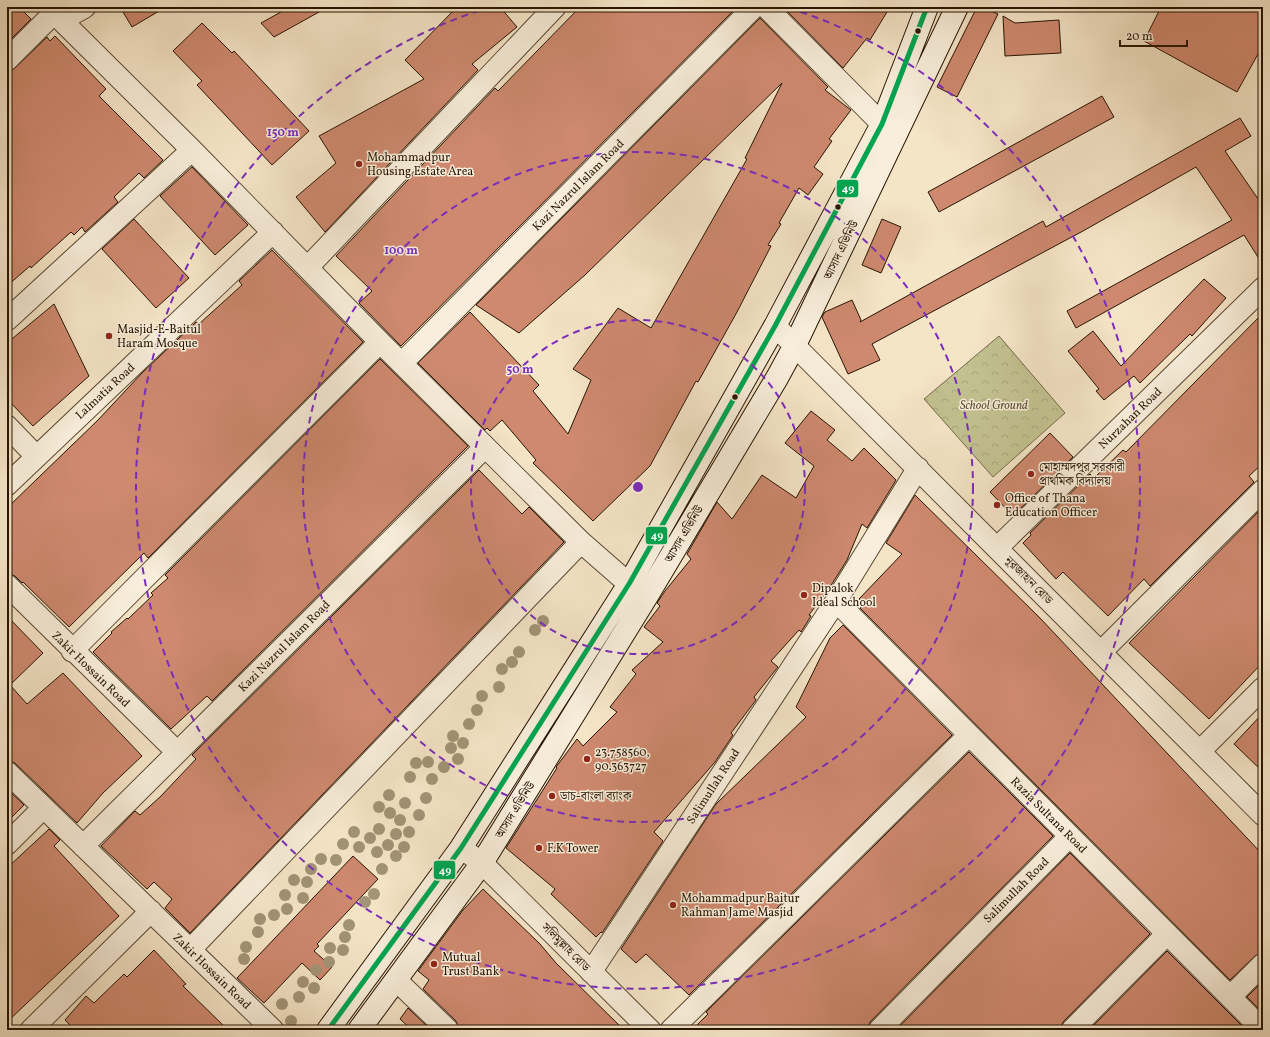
<svg xmlns="http://www.w3.org/2000/svg" width="1270" height="1037" font-family="Vollkorn,'Noto Serif Bengali',serif">
	<style>
		.forest { fill: url(#forest-crowns); stroke: #756b4a }
		.building { fill: #ce896f; stroke: #271402 }
		.lines { fill: none; stroke-linecap: round; stroke-linejoin: round }
		.minor-casing { stroke: #5a4833; stroke-width: 23 }
		.secondary-casing { stroke: #271402; stroke-width: 24 }
		.minor { stroke: #f8eedb; stroke-width: 21 }
		.secondary { stroke: #f8eedb; stroke-width: 22 }
		.bus-1-casing { stroke: #f8eedb; stroke-width: 8 }
		.bus-1 { stroke: #00a651; stroke-width: 5 }
		.tree { fill: #a29476 }
		.ring { fill: none; stroke: #7b2cbf; stroke-width: 2; stroke-dasharray: 7 5 }
		.bus-dot { fill: #271402; stroke: #f8eedb; stroke-width: 1.5 }
		.poi-dot { fill: #8f2418; stroke: #f8eedb; stroke-width: 1.5 }
		.labels { text-anchor: middle; stroke-width: 3; stroke-linejoin: round; paint-order: stroke }
		.poi-label { font-size: 12px; fill: #271402; stroke: #f8eedb; text-anchor: start }
		.street-label { font-size: 12px; fill: #271402; stroke: #f8eedb }
		.park-label { font-size: 12px; font-style: italic; fill: #5e5134; stroke: #f8eedb }
		.centre { fill: #7b2cbf; stroke: #f8eedb; stroke-width: 2 }
		.ring-label { font-size: 12px; text-anchor: middle; font-weight: bold; fill: #7b2cbf; stroke: #f8eedb; stroke-width: 3; stroke-linejoin: round; paint-order: stroke }
		.line-badge { stroke: #f8eedb; stroke-width: 1.5 }
		.badge-label { font-size: 11px; text-anchor: middle; font-weight: bold; fill: #fff }
	</style>
	<defs>
		<pattern id="forest-crowns" width="20" height="18" patternUnits="userSpaceOnUse"><rect width="20" height="18" fill="#c3c291"/><path d="M2 6a3 3 0 1 1 6 0M12 15a3 3 0 1 1 6 0" fill="none" stroke="#a8a67b"/></pattern>
	</defs>
	<rect width="100%" height="100%" fill="#f5e5c7"/>
	<filter id="stains"><feTurbulence type="fractalNoise" baseFrequency=".005" numOctaves="4"/><feColorMatrix values="0 0 0 0 .2 0 0 0 0 .09 0 0 0 0 .02 0 0 0 .5 -.17"/></filter>
	<radialGradient id="worn" r=".72"><stop offset=".6" stop-color="#630" stop-opacity="0"/><stop offset="1" stop-color="#630" stop-opacity=".3"/></radialGradient>
	<path class="forest" d="M999,336L1065,413L993,477L924,399Z"/>
	<path class="building" d="M7,7H19L31,19L7,43Z
		M120,7H166L132,27Z
		M290,7H328L274,37L261,23Z
		M457,7H500L517,27L472,64L478,70L325,232L296,197L336,163L319,136L424,79L405,60Z
		M580,7H737L401,346L359,303L372,291L336,256L495,88L498,91Z
		M783,7H890L870,40L867,38L843,68Z
		M977,7H983L998,14L957,97L937,87Z
		M1161,7H1263V45L1237,92L1144,41Z
		M1003,16L1015,23L1059,20L1061,53L1005,56Z
		M760,18L828,87L825,90L851,110L829,139L832,141L814,167L823,174L808,195L799,188L779,223L781,224L768,245L771,246L737,312L698,382L696,381L650,466L593,521L533,463L536,460L502,420L490,431L487,428L485,430L418,363L470,312L539,385L533,391L568,434L591,380L573,369L618,308L651,328L747,159L745,158L782,83L585,275L519,333L476,305Z
		M202,23L232,53L234,51L309,131L272,165L197,85L202,81L173,51Z
		M55,36L106,89L99,96L163,160L144,178L139,173L114,197L118,202L85,232L82,227L74,235L71,232L31,268L30,266L7,286V72L15,68L47,37L50,41Z
		M1102,96L1114,117L939,212L928,192Z
		M1240,118L1251,136L1225,151L1263,206V265L1244,235L1076,328L1067,311L1232,220L1196,167L1083,231L872,344L880,360L848,374L822,317L825,312L852,300L861,320L860,322L1043,221L1046,227Z
		M192,167L248,225L215,255L160,196Z
		M134,219L189,278L156,308L102,249Z
		M882,219L901,227L881,273L862,265Z
		M272,250L363,342L148,558L144,553L69,627L23,582L22,583L15,576L7,573V508L98,420L142,373L196,322L199,324L242,285L239,281Z
		M1204,279L1226,298L1192,336L1190,334L1140,383L1134,376L1104,400L1096,391L1099,389L1068,351L1093,331L1121,366Z
		M54,304L89,376L33,426L7,399V343Z
		M1263,313V463L1249,476L1254,482L1150,586L1144,579L1108,616L1063,572L1056,579L1023,543L1031,535L1030,533L1090,474L1094,478L1123,450L1126,452Z
		M380,359L468,446L212,701L207,696L171,729L93,652L112,633L111,632L127,618L128,619L153,595L151,593L168,578L165,575Z
		M811,411L835,430L827,440L852,461L864,448L896,480L867,528L862,524L847,560L830,587L809,615L811,616L801,632L799,630L771,661L778,667L754,697L756,700L731,733L733,735L715,762L654,832L663,841L602,933L601,932L596,937L551,894L555,889L506,848L557,768L556,767L577,739L583,746L617,712L610,707L636,674L632,670L663,642L644,627L660,606L657,603L665,591L691,559L687,554L717,502L732,519L762,475L796,498L814,466L785,443Z
		M1050,433L1073,457L1013,516L990,492Z
		M479,470L522,514L529,507L564,542L190,933L165,908L172,899L154,882L147,889L101,846L135,811L140,815L160,797L196,759L192,755Z
		M915,495L1040,618L1263,855V952L1255,956L1230,980L860,608L865,604L859,599L902,554L886,543Z
		M1263,507V662L1209,719L1129,643Z
		M7,616L43,653L10,685L27,704L63,673L142,756L103,793L77,823L15,763L7,760Z
		M843,625L952,735L689,995L646,954L636,963L621,949L716,804L806,717L796,707L830,638Z
		M1263,713V772L1234,744Z
		M969,752L1053,836L870,1022L867,1030H692L708,1014L706,1012Z
		M7,789L24,805L7,822Z
		M49,829L60,840L54,846L119,916L7,1022V868Z
		M1070,853L1150,934L1063,1022L1060,1030H896Z
		M353,856L378,879L317,944L319,946L314,951L332,967L320,980L302,963L264,1003L237,978Z
		M483,889L540,944L556,963L624,1030H460L456,1021L423,989L429,980L418,971L463,910Z
		M154,950L186,984L183,986L228,1030H75L65,1020L86,996L94,1003L124,974L127,977Z
		M1167,951L1246,1030H1089Z
		M1263,981V1013L1247,997Z
		M408,1008L431,1030H412L400,1019Z"/>
	<g class="lines">
		<g class="minor-casing">
			<path id="minor" d="M48,7L192,150L380,342L581,542L629,584L644,594
				M766,7L882,124
				M62,20L85,7
				M7,60L54,13
				M308,267L555,7
				M7,320L192,150
				M775,326L1263,815
				M402,363L754,7
				M7,426L36,456
				M7,485L273,232
				M997,548L1263,288
				M7,585L177,752
				M836,601L1263,1030
				M72,651L380,342
				M1101,652L1263,490
				M1200,751L1263,688
				M7,772L273,1030
				M7,844L43,808
				M83,846L485,447
				M461,848L482,863L650,1030
				M190,950L581,542
				M591,972L836,601L918,468
				M396,980L448,1030
				M1230,997L1263,964
				M31,1030L151,911
				M671,1030L969,735
				M879,1030L1070,836
				M1072,1030L1167,934"/>
		</g>
		<g class="secondary-casing">
			<path id="secondary" d="M328,1030L461,848L629,584L775,326L882,124L927,7
				M359,1030L482,863L647,596L777,378L795,345L957,7"/>
		</g>
		<use href="#minor" class="minor"/>
		<use href="#secondary" class="secondary"/>
		<g class="bus-1-casing">
			<path id="bus-1" d="M328,1030L461,848L629,584L775,326L882,124L927,7"/>
		</g>
		<use href="#bus-1" class="bus-1"/>
	</g>
	<g class="tree">
		<circle cx="543" cy="621" r="6"/>
		<circle cx="535" cy="630" r="6"/>
		<circle cx="519" cy="652" r="6"/>
		<circle cx="512" cy="662" r="6"/>
		<circle cx="502" cy="669" r="6"/>
		<circle cx="499" cy="687" r="6"/>
		<circle cx="482" cy="696" r="6"/>
		<circle cx="477" cy="710" r="6"/>
		<circle cx="469" cy="724" r="6"/>
		<circle cx="453" cy="736" r="6"/>
		<circle cx="463" cy="743" r="6"/>
		<circle cx="451" cy="748" r="6"/>
		<circle cx="458" cy="759" r="6"/>
		<circle cx="428" cy="762" r="6"/>
		<circle cx="416" cy="763" r="6"/>
		<circle cx="444" cy="767" r="6"/>
		<circle cx="410" cy="777" r="6"/>
		<circle cx="432" cy="779" r="6"/>
		<circle cx="389" cy="795" r="6"/>
		<circle cx="426" cy="798" r="6"/>
		<circle cx="405" cy="803" r="6"/>
		<circle cx="379" cy="807" r="6"/>
		<circle cx="390" cy="813" r="6"/>
		<circle cx="419" cy="815" r="6"/>
		<circle cx="400" cy="820" r="6"/>
		<circle cx="379" cy="829" r="6"/>
		<circle cx="354" cy="832" r="6"/>
		<circle cx="409" cy="832" r="6"/>
		<circle cx="396" cy="834" r="6"/>
		<circle cx="370" cy="838" r="6"/>
		<circle cx="343" cy="844" r="6"/>
		<circle cx="388" cy="845" r="6"/>
		<circle cx="359" cy="847" r="6"/>
		<circle cx="404" cy="847" r="6"/>
		<circle cx="377" cy="852" r="6"/>
		<circle cx="396" cy="856" r="6"/>
		<circle cx="321" cy="859" r="6"/>
		<circle cx="336" cy="860" r="6"/>
		<circle cx="311" cy="869" r="6"/>
		<circle cx="382" cy="869" r="6"/>
		<circle cx="294" cy="880" r="6"/>
		<circle cx="307" cy="882" r="6"/>
		<circle cx="374" cy="894" r="6"/>
		<circle cx="285" cy="895" r="6"/>
		<circle cx="303" cy="898" r="6"/>
		<circle cx="365" cy="902" r="6"/>
		<circle cx="287" cy="909" r="6"/>
		<circle cx="274" cy="915" r="6"/>
		<circle cx="260" cy="919" r="6"/>
		<circle cx="349" cy="925" r="6"/>
		<circle cx="258" cy="932" r="6"/>
		<circle cx="345" cy="937" r="6"/>
		<circle cx="246" cy="947" r="6"/>
		<circle cx="330" cy="948" r="6"/>
		<circle cx="343" cy="950" r="6"/>
		<circle cx="244" cy="959" r="6"/>
		<circle cx="329" cy="962" r="6"/>
		<circle cx="316" cy="970" r="6"/>
		<circle cx="303" cy="982" r="6"/>
		<circle cx="314" cy="988" r="6"/>
		<circle cx="299" cy="997" r="6"/>
		<circle cx="282" cy="1004" r="6"/>
		<circle cx="291" cy="1021" r="6"/>
	</g>
	<g class="ring">
		<circle cx="638" cy="487" r="167"/>
		<circle cx="638" cy="487" r="335"/>
		<path d="M789 8A502 502 0 1 1 487 8"/>
	</g>
	<g class="bus-dot">
		<circle cx="918" cy="31" r="3.5"/>
		<circle cx="838" cy="207" r="3.5"/>
		<circle cx="735" cy="397" r="3.5"/>
	</g>
	<g class="poi-dot">
		<circle cx="359" cy="164" r="4"/>
		<circle cx="109" cy="336" r="4"/>
		<circle cx="1031" cy="474" r="4"/>
		<circle cx="997" cy="505" r="4"/>
		<circle cx="804" cy="595" r="4"/>
		<circle cx="587" cy="759" r="4"/>
		<circle cx="552" cy="796" r="4"/>
		<circle cx="539" cy="848" r="4"/>
		<circle cx="673" cy="905" r="4"/>
		<circle cx="434" cy="964" r="4"/>
	</g>
	<g class="labels">
		<g class="poi-label">
			<text x="367" y="161">Mohammadpur<tspan x="367" dy="14">Housing Estate Area</tspan></text>
			<text x="117" y="333">Masjid-E-Baitul<tspan x="117" dy="14">Haram Mosque</tspan></text>
			<text x="1039" y="471">মোহাম্মদপুর সরকারী<tspan x="1039" dy="14">প্রাথমিক বিদ্যালয়</tspan></text>
			<text x="1005" y="502">Office of Thana<tspan x="1005" dy="14">Education Officer</tspan></text>
			<text x="812" y="592">Dipalok<tspan x="812" dy="14">Ideal School</tspan></text>
			<text x="595" y="756">23.758560,<tspan x="595" dy="14">90.363727</tspan></text>
			<text x="560" y="800">ডাচ-বাংলা ব্যাংক</text>
			<text x="547" y="852">F.K Tower</text>
			<text x="681" y="902">Mohammadpur Baitur<tspan x="681" dy="14">Rahman Jame Masjid</tspan></text>
			<text x="442" y="961">Mutual<tspan x="442" dy="14">Trust Bank</tspan></text>
		</g>
		<g class="street-label">
			<text transform="translate(578 185) rotate(-45)" y="4">Kazi Nazrul Islam Road</text>
			<text transform="translate(841 250) rotate(-64)" y="4">আসাদ এভিনিউ</text>
			<text transform="translate(105 391) rotate(-43)" y="4">Lalmatia Road</text>
			<text transform="translate(1130 418) rotate(-44)" y="4">Nurzahan Road</text>
			<text transform="translate(684 534) rotate(-59)" y="4">আসাদ এভিনিউ</text>
			<text transform="translate(1029 580) rotate(45)" y="4">নুরজাহান রোড</text>
			<text transform="translate(284 646) rotate(-45)" y="4">Kazi Nazrul Islam Road</text>
			<text transform="translate(91 669) rotate(44)" y="4">Zakir Hossain Road</text>
			<text transform="translate(713 786) rotate(-57)" y="4">Salimullah Road</text>
			<text transform="translate(515 810) rotate(-58)" y="4">আসাদ এভিনিউ</text>
			<text transform="translate(1049 815) rotate(45)" y="4">Razia Sultana Road</text>
			<text transform="translate(1016 890) rotate(-45)" y="4">Salimullah Road</text>
			<text transform="translate(566 947) rotate(45)" y="4">সলিমুল্লাহ রোড</text>
			<text transform="translate(212 971) rotate(44)" y="4">Zakir Hossain Road</text>
		</g>
		<g class="park-label">
			<text x="994" y="409">School Ground</text>
		</g>
	</g>
	<circle cx="638" cy="487" r="6" class="centre"/>
	<g class="ring-label">
		<text x="283" y="136">150 m</text>
		<text x="401" y="254">100 m</text>
		<text x="520" y="373">50 m</text>
	</g>
	<g class="line-badge">
		<rect x="836" y="179" width="23" height="19" rx="4" fill="#00a651"/>
		<rect x="645" y="526" width="23" height="19" rx="4" fill="#00a651"/>
		<rect x="433" y="860" width="23" height="20" rx="4" fill="#00a651"/>
	</g>
	<g class="badge-label">
		<text x="848" y="192">49</text>
		<text x="657" y="539">49</text>
		<text x="445" y="874">49</text>
	</g>
	<rect width="1270" height="1037" fill="none" stroke="#f5e5c7" stroke-width="24"/>
	<rect x="8" y="8" width="1254" height="1021" fill="none" stroke="#271402" stroke-width="2"/>
	<rect x="12" y="12" width="1246" height="1013" fill="none" stroke="#271402"/>
	<path d="M1120 40v6h67v-6" fill="none" stroke="#271402" stroke-width="2"/>
	<text x="1126" y="40" font-size="12" fill="#271402" stroke="#f8eedb" stroke-width="3" paint-order="stroke">20 m</text>
	<rect width="100%" height="100%" filter="url(#stains)"/>
	<rect width="100%" height="100%" fill="url(#worn)"/>
</svg>
